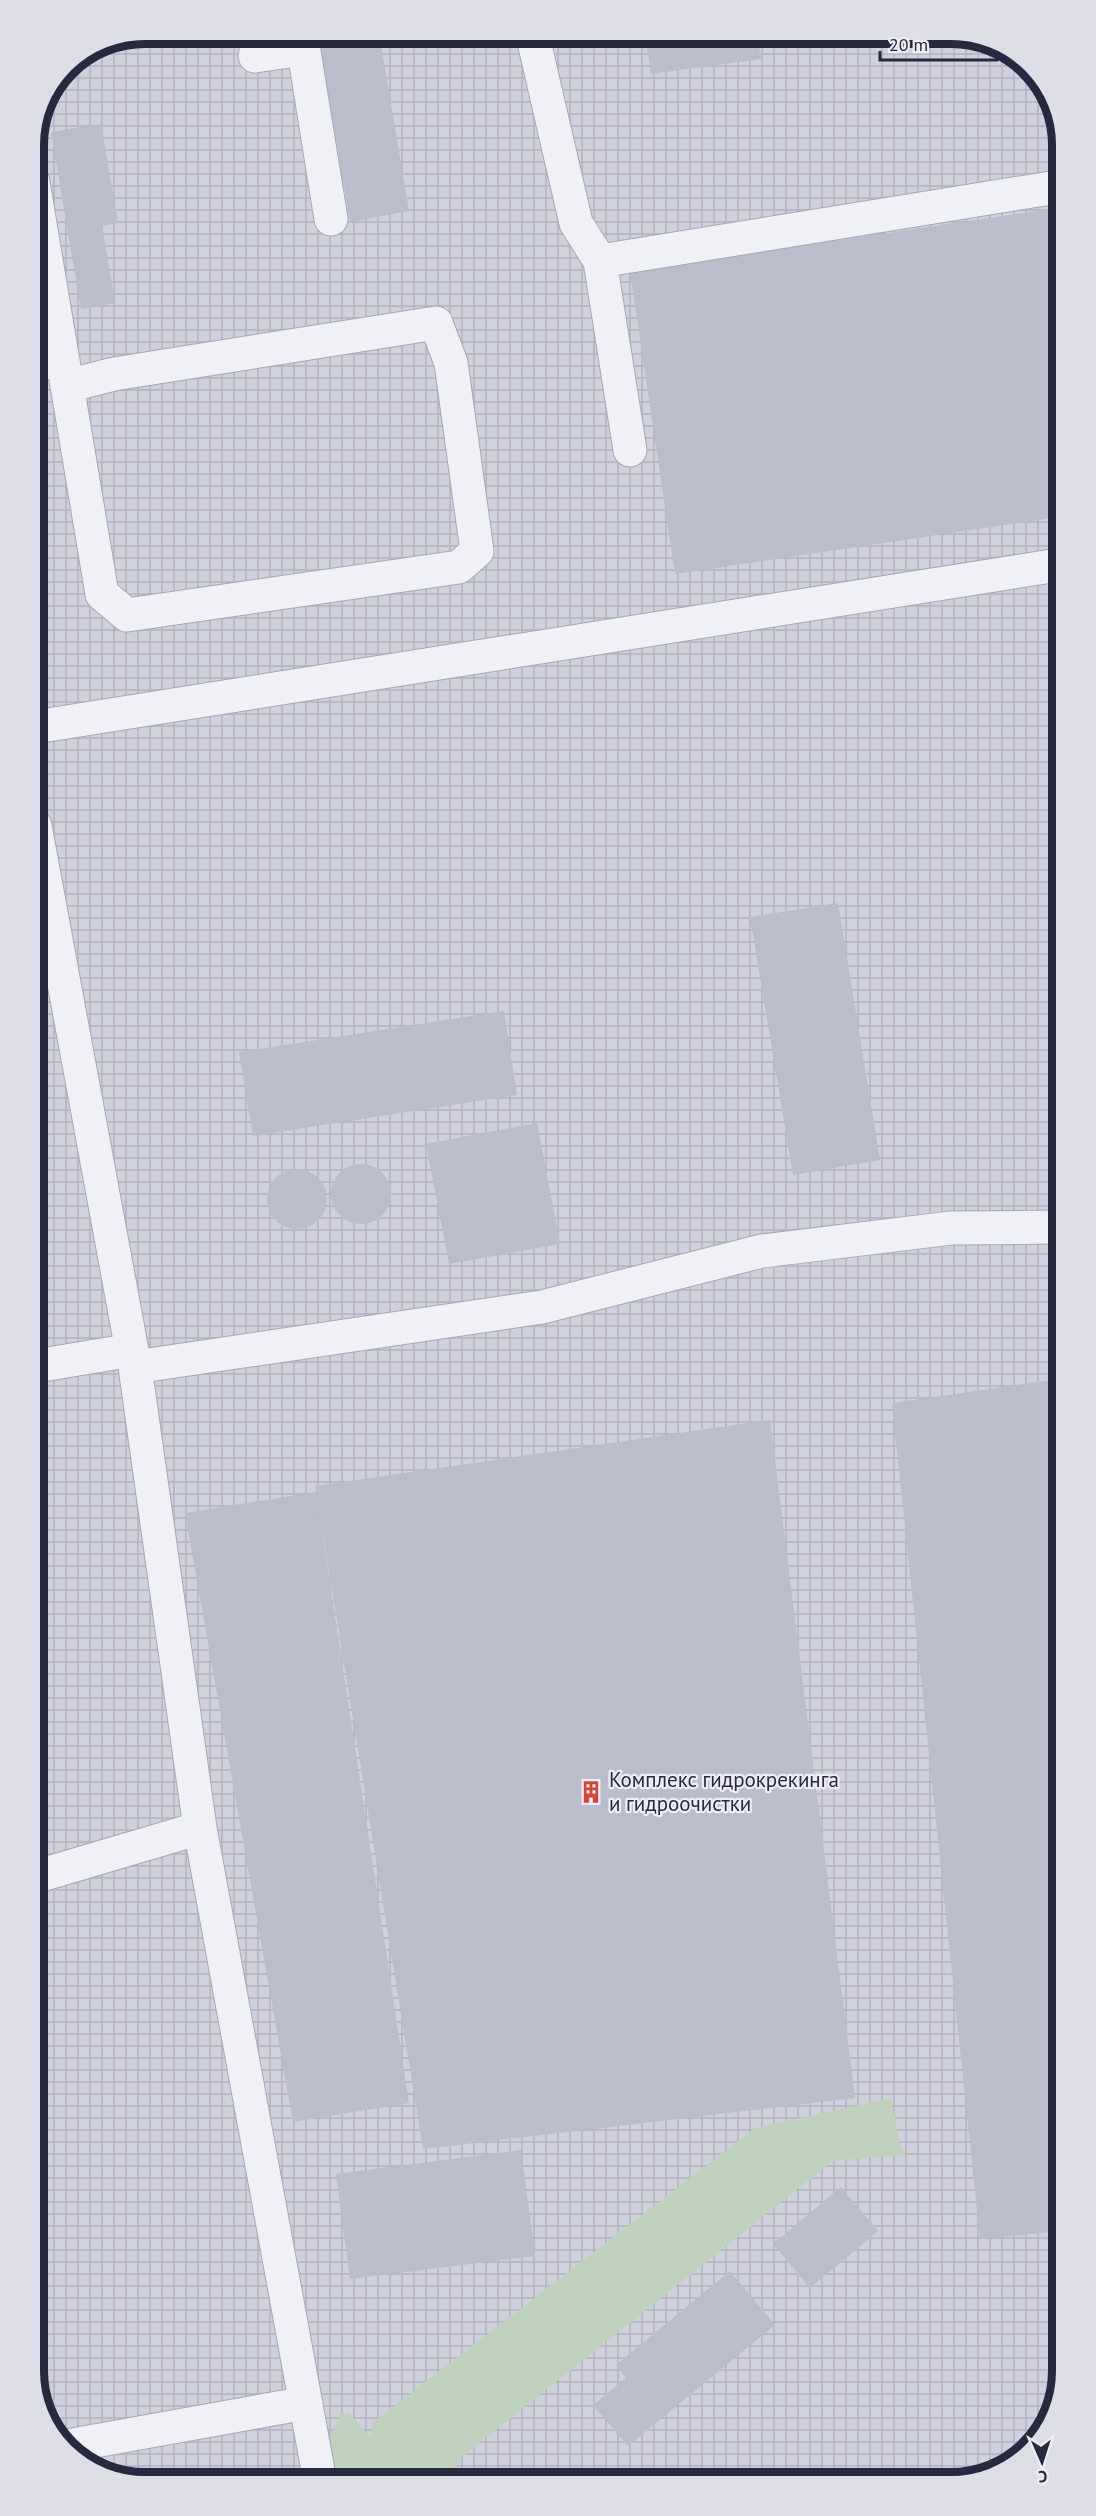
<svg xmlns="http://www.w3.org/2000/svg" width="1096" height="2516" font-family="'PT Sans',sans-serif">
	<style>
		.industrial { fill: url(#industrial-grid) }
		.green { fill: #bed2be }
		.building { fill: #babdcb }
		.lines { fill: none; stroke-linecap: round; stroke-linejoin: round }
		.minor-casing { stroke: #a6a8b5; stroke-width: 35 }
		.minor { stroke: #f0f1f6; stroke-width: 33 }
		.labels { text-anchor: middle; stroke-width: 4.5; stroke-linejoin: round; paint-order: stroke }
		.poi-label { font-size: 21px; fill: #26293f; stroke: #edeef5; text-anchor: start }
		.rim { fill: none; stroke: #26293f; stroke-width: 8 }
	</style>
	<defs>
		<pattern id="industrial-grid" width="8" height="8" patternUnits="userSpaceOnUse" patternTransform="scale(1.5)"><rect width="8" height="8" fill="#cfd1dd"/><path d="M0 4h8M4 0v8" fill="none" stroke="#b2b3bf"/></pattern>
	</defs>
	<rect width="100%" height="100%" fill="#dddfe8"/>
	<path class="industrial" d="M144,33H959L1019,56L1057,108L1063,2372L1044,2434L988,2477L137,2483L77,2460L39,2408L33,137L66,65L102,41Z"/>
	<path class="green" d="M891,2098L900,2145L905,2155L833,2161L459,2459L461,2463L435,2481H329C325,2452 327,2440 341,2414L349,2413L371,2439L372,2423L755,2128Z"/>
	<path class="building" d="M318,33H379L409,211L350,222Z
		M645,33H757L761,59L651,74Z
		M101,124L118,223L102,226L115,303L81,309L51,132Z
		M1057,208L1058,517L675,574L630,271Z
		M838,903L880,1160L793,1175L750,917Z
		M504,1011L517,1095L253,1136L239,1052Z
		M537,1123L560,1244L449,1264L426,1144Z
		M331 1194a30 30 0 1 1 60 0a30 30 0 1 1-60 0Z
		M267 1199a30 30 0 1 1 60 0a30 30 0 1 1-60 0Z
		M1060,1379L1063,2231L980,2239L892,1403Z
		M770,1420L855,2098L423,2149L318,1504L409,2103L293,2122L185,1513L316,1492L315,1486Z
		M521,2150L535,2256L350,2279L336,2174Z
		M841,2187L878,2231L810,2288L773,2244Z
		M730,2271L775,2325L628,2446L593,2405L626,2378L616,2365Z"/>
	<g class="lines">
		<g class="minor-casing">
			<path id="minor" d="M301,33L331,219
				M532,33L576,223L600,261L1057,187
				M255,56L304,49
				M33,182L102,594L127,615L459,567L477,551L451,363L436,323L114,374L67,386
				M600,261L630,450
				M34,365L63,360
				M35,727L1058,565
				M35,826L135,1367L200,1828L320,2481
				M36,1366L132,1350
				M135,1367L542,1307L762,1251L951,1228L1060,1227
				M38,1876L200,1828
				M67,2446L306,2403"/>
		</g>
		<use href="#minor" class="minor"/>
	</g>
	<defs>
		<g id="building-bare" transform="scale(1.8)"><path d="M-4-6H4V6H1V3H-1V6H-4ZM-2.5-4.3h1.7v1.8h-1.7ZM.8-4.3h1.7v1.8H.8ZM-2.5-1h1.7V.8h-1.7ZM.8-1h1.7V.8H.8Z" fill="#d5453a" stroke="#edeef5" stroke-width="2.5" paint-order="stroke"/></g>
	</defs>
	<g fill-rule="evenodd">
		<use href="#building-bare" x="591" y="1792"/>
	</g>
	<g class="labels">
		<g class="poi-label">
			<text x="609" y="1787">Комплекс гидрокрекинга<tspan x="609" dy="24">и гидроочистки</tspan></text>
		</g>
	</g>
	<path d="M0 0H1096V2516H0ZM145 44H951A101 101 0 0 1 1052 145V2371A101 101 0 0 1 951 2472H145A101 101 0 0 1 44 2371V145A101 101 0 0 1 145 44Z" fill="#dddee6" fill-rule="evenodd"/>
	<path class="rim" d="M145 44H951A101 101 0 0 1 1052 145V2371A101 101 0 0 1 951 2472H145A101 101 0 0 1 44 2371V145A101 101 0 0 1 145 44Z"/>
	<g transform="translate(1042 2462) rotate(177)" stroke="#edeef5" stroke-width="4.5" paint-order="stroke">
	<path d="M0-4.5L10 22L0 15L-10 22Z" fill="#26293f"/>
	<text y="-9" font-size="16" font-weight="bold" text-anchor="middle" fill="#26293f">С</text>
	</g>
	<path d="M880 51v9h117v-9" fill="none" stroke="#26293f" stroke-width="3"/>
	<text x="889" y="51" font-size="18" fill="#26293f" stroke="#edeef5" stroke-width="4.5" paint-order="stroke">20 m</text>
</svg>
